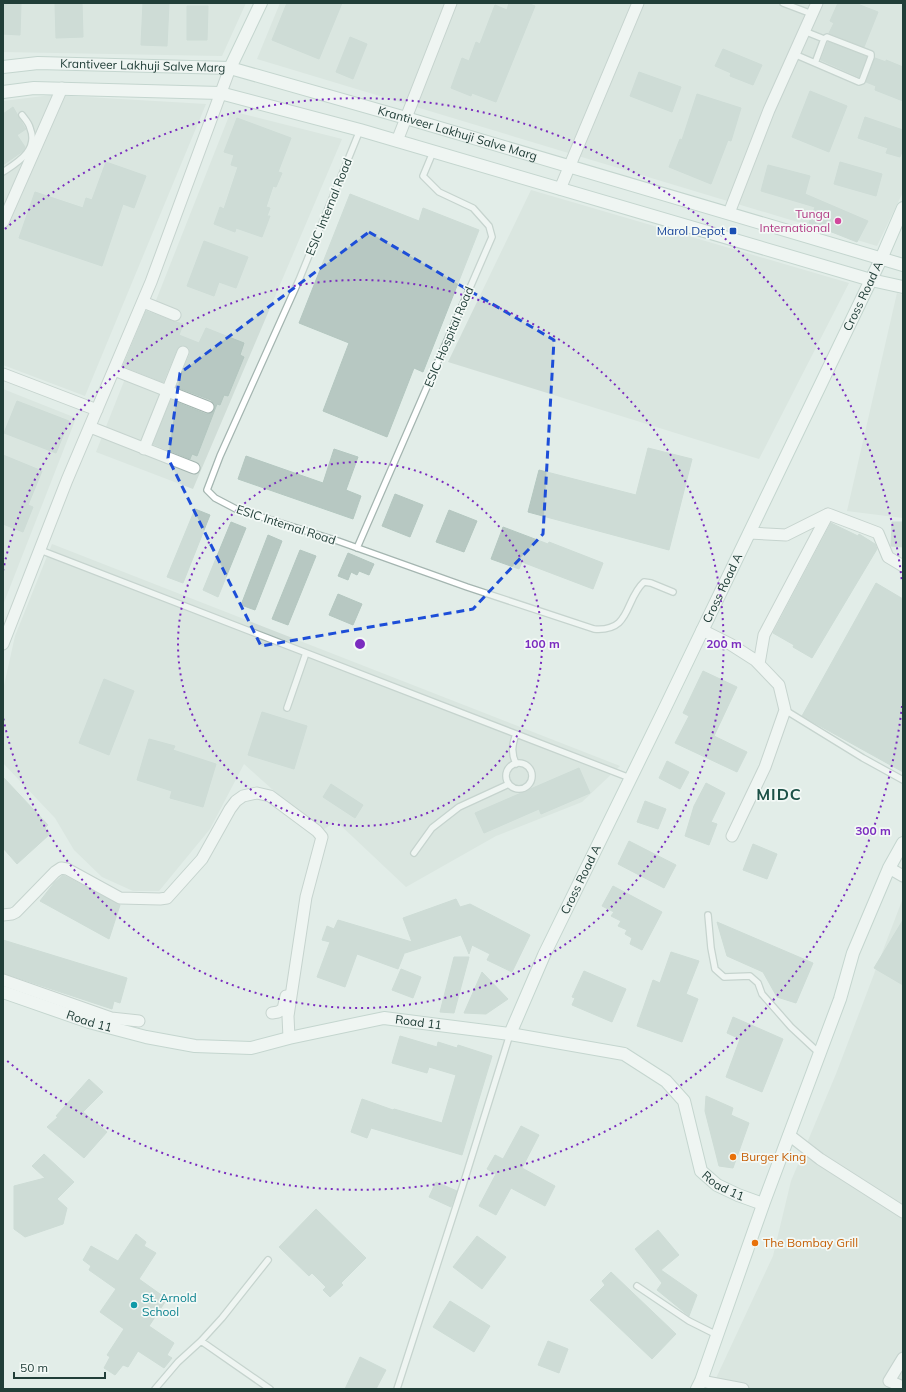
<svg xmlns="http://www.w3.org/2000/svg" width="906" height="1392" font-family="Mulish,sans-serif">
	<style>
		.built { fill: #d0ddd7 }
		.building { fill: #b7c8c2; stroke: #b4c7c0 }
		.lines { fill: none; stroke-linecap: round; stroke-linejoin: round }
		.lane-casing { stroke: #a4b5b0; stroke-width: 8 }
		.street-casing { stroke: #a4b5b0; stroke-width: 13 }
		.secondary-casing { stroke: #a0b9b1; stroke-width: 14 }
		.lane { stroke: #fff; stroke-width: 5.5 }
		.street { stroke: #fff; stroke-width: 11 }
		.secondary { stroke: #fff; stroke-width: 12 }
		.marked { fill: none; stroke: #1d4ed8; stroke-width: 3; stroke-dasharray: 8 5; stroke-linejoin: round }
		.ring { fill: none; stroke: #7b2cbf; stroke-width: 2; stroke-dasharray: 2 4 }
		.hotel-dot { fill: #d1479c; stroke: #f3f9f6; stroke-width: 1.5 }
		.transit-dot { fill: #1a4fb4; stroke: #f3f9f6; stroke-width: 1.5 }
		.food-dot { fill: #e8710a; stroke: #f3f9f6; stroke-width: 1.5 }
		.culture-dot { fill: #0f9aa8; stroke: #f3f9f6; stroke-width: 1.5 }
		.labels { text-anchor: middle; stroke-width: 3.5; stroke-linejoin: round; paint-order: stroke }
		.street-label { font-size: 12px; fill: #213e38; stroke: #f3f9f6 }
		.hotel-label { font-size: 12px; fill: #b23c85; stroke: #f3f9f6; text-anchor: end }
		.transit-label { font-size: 12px; fill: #164399; stroke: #f3f9f6; text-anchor: end }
		.food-label { font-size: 12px; fill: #c56008; stroke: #f3f9f6; text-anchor: start }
		.culture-label { font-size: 12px; fill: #0d838f; stroke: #f3f9f6; text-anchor: start }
		.district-label { font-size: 16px; font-weight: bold; letter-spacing: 1px; fill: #1d5147; stroke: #f3f9f6 }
		.centre { fill: #7b2cbf; stroke: #f3f9f6; stroke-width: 2 }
		.ring-label { font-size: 12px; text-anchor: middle; font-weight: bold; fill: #7b2cbf; stroke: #f3f9f6; stroke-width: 3.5; stroke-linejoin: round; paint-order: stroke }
	</style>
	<rect width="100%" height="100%" fill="#e2ede8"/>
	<path class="built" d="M3,3H246L222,56L3,52Z
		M280,3H903V192L877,246L257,59Z
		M52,95L206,104L85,396L3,365V101Z
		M231,111L342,139L193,489L96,452Z
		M531,190L849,283L759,459L448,362Z
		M897,293L903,295V518L847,511Z
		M3,389L76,418L3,605Z
		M52,544L620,766L582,802L496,836L406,887L336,821L320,832L244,764L210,829L159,891H133L102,877L74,850L55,818L3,763V690L15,636Z
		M903,898V1389H711L773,1256L791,1181L836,1074Z"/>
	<path class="building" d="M3,3H21L20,35L3,34Z
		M55,3H82L83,37L56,38Z
		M143,3H169L167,46L141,45Z
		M287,3H342L319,59L272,40Z
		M509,3H527L535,6L496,102L472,93L471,96L451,88L462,58L469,61L476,42L480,44L495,5L507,10Z
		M838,3H855L878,12L864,47L829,33L834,23L830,21Z
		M187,6H208L207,40H187Z
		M350,37L367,44L353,79L336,72Z
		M828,42L867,57L859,77L821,60Z
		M723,49L762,65L753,85L730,76L731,73L715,66Z
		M875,58L886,62V60L903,67V101L875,90L876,86L866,82Z
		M639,72L681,87L672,112L630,96Z
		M810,91L847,106L829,152L792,137Z
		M697,94L741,108L731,141L728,140L711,184L669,167L680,139L682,140Z
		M13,107L25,128L26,129L17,135L25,147L23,151L3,165V114Z
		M865,117L903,130V149L900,157L886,153L888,148L858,138Z
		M237,118L291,138L278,172L282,173L276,187L273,186L266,207L270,208L267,216H270L262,237L236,228L235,232L214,224L220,207L224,209L238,167L231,165L234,155L224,152Z
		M106,162L146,176L134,208L123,204L102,266L19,238L35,192L83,208L86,198L92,200Z
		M840,162L882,174L876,196L834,184Z
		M768,165L810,176L805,194L868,221L857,242L809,223L815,207L761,191Z
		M350,194L419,221L423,208L479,230L423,372L414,368L387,437L323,411L349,343L299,323Z
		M204,241L248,257L236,288L219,282L214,296L187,286Z
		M146,311L172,321L183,324L179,335L199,343L206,328L244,343L240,355L244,357L228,396L224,395L220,405L217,404L197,456L192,454L190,459L153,444L171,400L206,414L213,412L215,406L211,400L176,387L190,354L189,348L186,346L182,345L177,349L163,382L123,366Z
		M17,401L69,421L56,453L4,433Z
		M648,448L692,459L669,550L528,512L539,470L636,495Z
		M334,449L358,457L346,490L361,496L353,519L238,479L246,456L323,483Z
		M3,455L42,471L28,505L33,507L23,532L3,524Z
		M395,494L423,505L410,537L382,526Z
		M195,509L210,515L183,583L167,577Z
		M449,510L477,521L464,552L436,542Z
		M231,522L246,528L218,597L203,590Z
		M892,522H903V547L891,546Z
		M831,523L858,536L859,534L875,544L877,549L812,658L793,647L794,645L773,633Z
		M503,527L548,544L549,542L603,563L593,589L522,562L519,569L491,559Z
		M268,535L282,541L255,610L241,605Z
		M300,550L316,556L288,625L272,619Z
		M348,553L374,564L369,575L359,571L357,575L351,572L348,580L338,576Z
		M876,583L903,599V772L802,716Z
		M338,594L362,604L353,625L329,615Z
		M703,671L737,687L714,736L747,752L737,772L675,743L689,716L683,713Z
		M104,679L134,691L109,755L79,743Z
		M262,712L307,726L294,769L248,755Z
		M149,739L175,746L173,750L216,764L203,807L170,798L172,791L137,780Z
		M667,761L689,772L680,789L659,778Z
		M579,768L590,793L541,814L539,809L484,833L475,813Z
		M3,777L48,825L45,828L50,834L17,864L3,848Z
		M706,783L725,793L711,822L717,824L709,845L685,836L694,806Z
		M331,784L363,805L355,818L323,797Z
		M645,801L666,809L658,829L637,822Z
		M629,841L676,865L664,888L618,864Z
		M753,844L777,854L767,879L743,870Z
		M63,875L120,905L109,939L40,901L54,883Z
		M613,886L662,912L642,950L630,944L632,938L625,934L627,930L618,926L621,921L611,916L614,912L602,906Z
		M456,899L460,907L470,904L530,935L512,972L487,960L490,954L472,945L469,954L461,935L402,954H404L398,969L357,954L345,987L317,977L330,942L322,940L327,926L334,929L338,920L412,942L403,918Z
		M903,920V985L874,968Z
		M717,922L813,963L796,1003L777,997L763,972L727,956Z
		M3,940L127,978L120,1003L114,1001L112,1009L3,973Z
		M671,952L699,961L686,994L698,999L682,1042L637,1026L653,980L660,983Z
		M454,957H469L454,1013L440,1012Z
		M401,969L421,977L413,998L392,990Z
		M584,971L626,989L612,1022L572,1005L575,998L572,997Z
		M482,972L508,999L486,1014L464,1013Z
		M733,1017L783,1039L762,1092L726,1077L740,1039L727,1033Z
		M400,1036L437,1047L438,1042L457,1048L458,1045L492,1056L462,1155L371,1128L367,1138L351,1132L362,1099L393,1110L394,1109L442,1123L456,1075L429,1067L427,1073L392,1063Z
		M89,1079L103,1092L83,1112L107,1132L84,1158L47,1127L58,1117L56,1116Z
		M706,1096L733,1108L731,1115L749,1123L733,1168L719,1166L705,1111Z
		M521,1126L539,1135L522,1168L555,1186L545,1206L511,1188L496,1215L479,1206L496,1174L487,1169L495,1155L503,1159Z
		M44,1154L74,1182L57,1199L67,1208L63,1224L25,1237L14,1229V1186L45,1178L32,1166Z
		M436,1182L457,1191L451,1207L429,1197Z
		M316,1209L366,1258L341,1283L343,1285L330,1297L323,1290L326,1287L312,1273L309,1276L279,1247Z
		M658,1230L679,1255L661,1270L697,1295L689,1316L657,1290L662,1283L635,1249Z
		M136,1234L146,1242L144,1246L156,1253L139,1279L167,1299L149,1326L174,1343L167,1355L172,1358L164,1368L138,1351L128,1367L123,1365L115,1375L104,1368L110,1357L107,1355L124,1329L100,1312L116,1289L89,1270L91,1266L83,1260L91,1246L118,1261Z
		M477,1236L506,1257L482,1289L453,1267Z
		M611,1272L676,1334L652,1359L590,1300L605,1285L602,1281Z
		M450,1301L490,1326L474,1352L433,1327Z
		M548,1341L568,1349L559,1373L538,1365Z
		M360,1357L386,1370L376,1389H345Z"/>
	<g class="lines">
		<g class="lane-casing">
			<path id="lane" d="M783,3L812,14
				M794,54L859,82L862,81L871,57V54L827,37L824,39L804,31
				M815,63L824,39
				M360,130L299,280L220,456L207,490L215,498L236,509L338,541L467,587L594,629C632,632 624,600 644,582L651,583L673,592
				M3,172C18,162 39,150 30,128C29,123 25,119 22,115
				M357,548L492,237L489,226L473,208L439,192L423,176L433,152
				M40,550L630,778
				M287,708L306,653
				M785,710L863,758L903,780
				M506 776a13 13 0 1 1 26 0a13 13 0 1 1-26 0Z
				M516,764C511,753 512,745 516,734
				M414,853L432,828L459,807L509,784
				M708,915L711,948L715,969L724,977L750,976L758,983L762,994L791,1027L819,1053
				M637,1286L689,1321L717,1335
				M201,1341L270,1389
				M155,1389L178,1362L201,1341L222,1318L268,1260
				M397,1389L462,1188L510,1034"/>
		</g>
		<g class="street-casing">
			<path id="street" d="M397,141L451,3
				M560,189L638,3
				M729,213L769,110L817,3
				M3,222L62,88
				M143,302L175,315
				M114,370L208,407
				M3,374L97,410
				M90,427L194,468
				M144,449L183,352
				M749,533L786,535L828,514L878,533L888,557L903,566
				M702,630L730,644L755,660L779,685L785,710L765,767L732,836
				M3,644L67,480L151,282L230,68
				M759,664L764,635L828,514
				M889,868L903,876
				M3,915L12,914L16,912L55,872L61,868L67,869L120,898L160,899L167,898L202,859L230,809L236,801L243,796L257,793L270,796L317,831L322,837L306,897L288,1016L289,1038
				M3,980L111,1018L139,1021
				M272,1013L278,1012L283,1009L286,996
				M789,1135L820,1159L903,1212
				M903,1358L889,1381L903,1387
				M701,1381L743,1389"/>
		</g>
		<g class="secondary-casing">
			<g id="secondary">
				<path id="s1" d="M3,67L38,63L230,68L406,118L903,265"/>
				<path d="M230,68L261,3"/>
				<path d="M3,92L34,88L220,93L360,130L871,280L903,287"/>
				<path id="s2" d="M3,992L89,1022L146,1037L195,1046L251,1048L289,1038L384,1018L510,1034L624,1054L666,1081L684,1101L701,1171L717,1185L738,1195L763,1204"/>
				<path id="s3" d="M510,1034L544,955L664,710L881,259L903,208"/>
				<path d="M697,1389L701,1381L764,1202L840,999L853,953L889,868L903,843"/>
			</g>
		</g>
		<use href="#lane" class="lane"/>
		<use href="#street" class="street"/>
		<use href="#secondary" class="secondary"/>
	</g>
	<path d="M0 0H906V1392H0ZM369,232L554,340L543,534L473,609L261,646L168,458L180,373Z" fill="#e2ede8" fill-opacity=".55" fill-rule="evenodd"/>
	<path class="marked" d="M369,232L554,340L543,534L473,609L261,646L168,458L180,373Z"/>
	<g class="ring">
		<circle cx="360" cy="644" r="182"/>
		<path d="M3 571A364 364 0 1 1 3 717"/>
		<path d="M902 706A546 546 0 0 1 5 1059M5 229A546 546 0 0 1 902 582"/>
	</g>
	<circle class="hotel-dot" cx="838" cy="221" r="4"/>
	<rect class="transit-dot" x="729" y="227" width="8" height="8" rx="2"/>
	<g class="food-dot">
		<circle cx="733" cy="1157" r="4"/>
		<circle cx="755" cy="1243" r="4"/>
	</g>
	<circle class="culture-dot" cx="134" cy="1305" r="4"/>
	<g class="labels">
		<g class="street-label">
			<text dy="4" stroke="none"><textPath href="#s1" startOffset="140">Krantiveer Lakhuji Salve Marg</textPath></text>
			<text dy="4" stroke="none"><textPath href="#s1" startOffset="464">Krantiveer Lakhuji Salve Marg</textPath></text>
			<text transform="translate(329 207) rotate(-68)" y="4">ESIC Internal Road</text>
			<text dy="4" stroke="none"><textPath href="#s3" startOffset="818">Cross Road A</textPath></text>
			<text transform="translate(449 337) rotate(-67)" y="4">ESIC Hospital Road</text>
			<text transform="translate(286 525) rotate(18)" y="4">ESIC Internal Road</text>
			<text dy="4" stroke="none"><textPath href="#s3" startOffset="494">Cross Road A</textPath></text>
			<text dy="4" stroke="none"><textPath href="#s3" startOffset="170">Cross Road A</textPath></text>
			<text dy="4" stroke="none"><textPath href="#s2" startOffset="91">Road 11</textPath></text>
			<text dy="4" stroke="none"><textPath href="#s2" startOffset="427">Road 11</textPath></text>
			<text dy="4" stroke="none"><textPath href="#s2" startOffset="811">Road 11</textPath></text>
		</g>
		<g class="hotel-label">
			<text x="830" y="218">Tunga<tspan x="830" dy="14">International</tspan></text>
		</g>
		<g class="transit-label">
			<text x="725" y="235">Marol Depot</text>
		</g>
		<g class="food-label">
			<text x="741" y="1161">Burger King</text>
			<text x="763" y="1247">The Bombay Grill</text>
		</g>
		<g class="culture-label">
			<text x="142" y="1302">St. Arnold<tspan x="142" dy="14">School</tspan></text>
		</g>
		<g class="district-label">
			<text x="779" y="800">MIDC</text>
		</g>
	</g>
	<circle cx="360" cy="644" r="6" class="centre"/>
	<g class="ring-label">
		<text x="542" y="648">100 m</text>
		<text x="724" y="648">200 m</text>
		<text x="873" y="835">300 m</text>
	</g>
	<rect width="906" height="1392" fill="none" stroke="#213e38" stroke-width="8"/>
	<path d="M14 1372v6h91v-6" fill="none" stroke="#213e38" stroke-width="2"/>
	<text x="20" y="1372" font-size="12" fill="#213e38" stroke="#f3f9f6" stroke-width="3" paint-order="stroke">50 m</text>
</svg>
